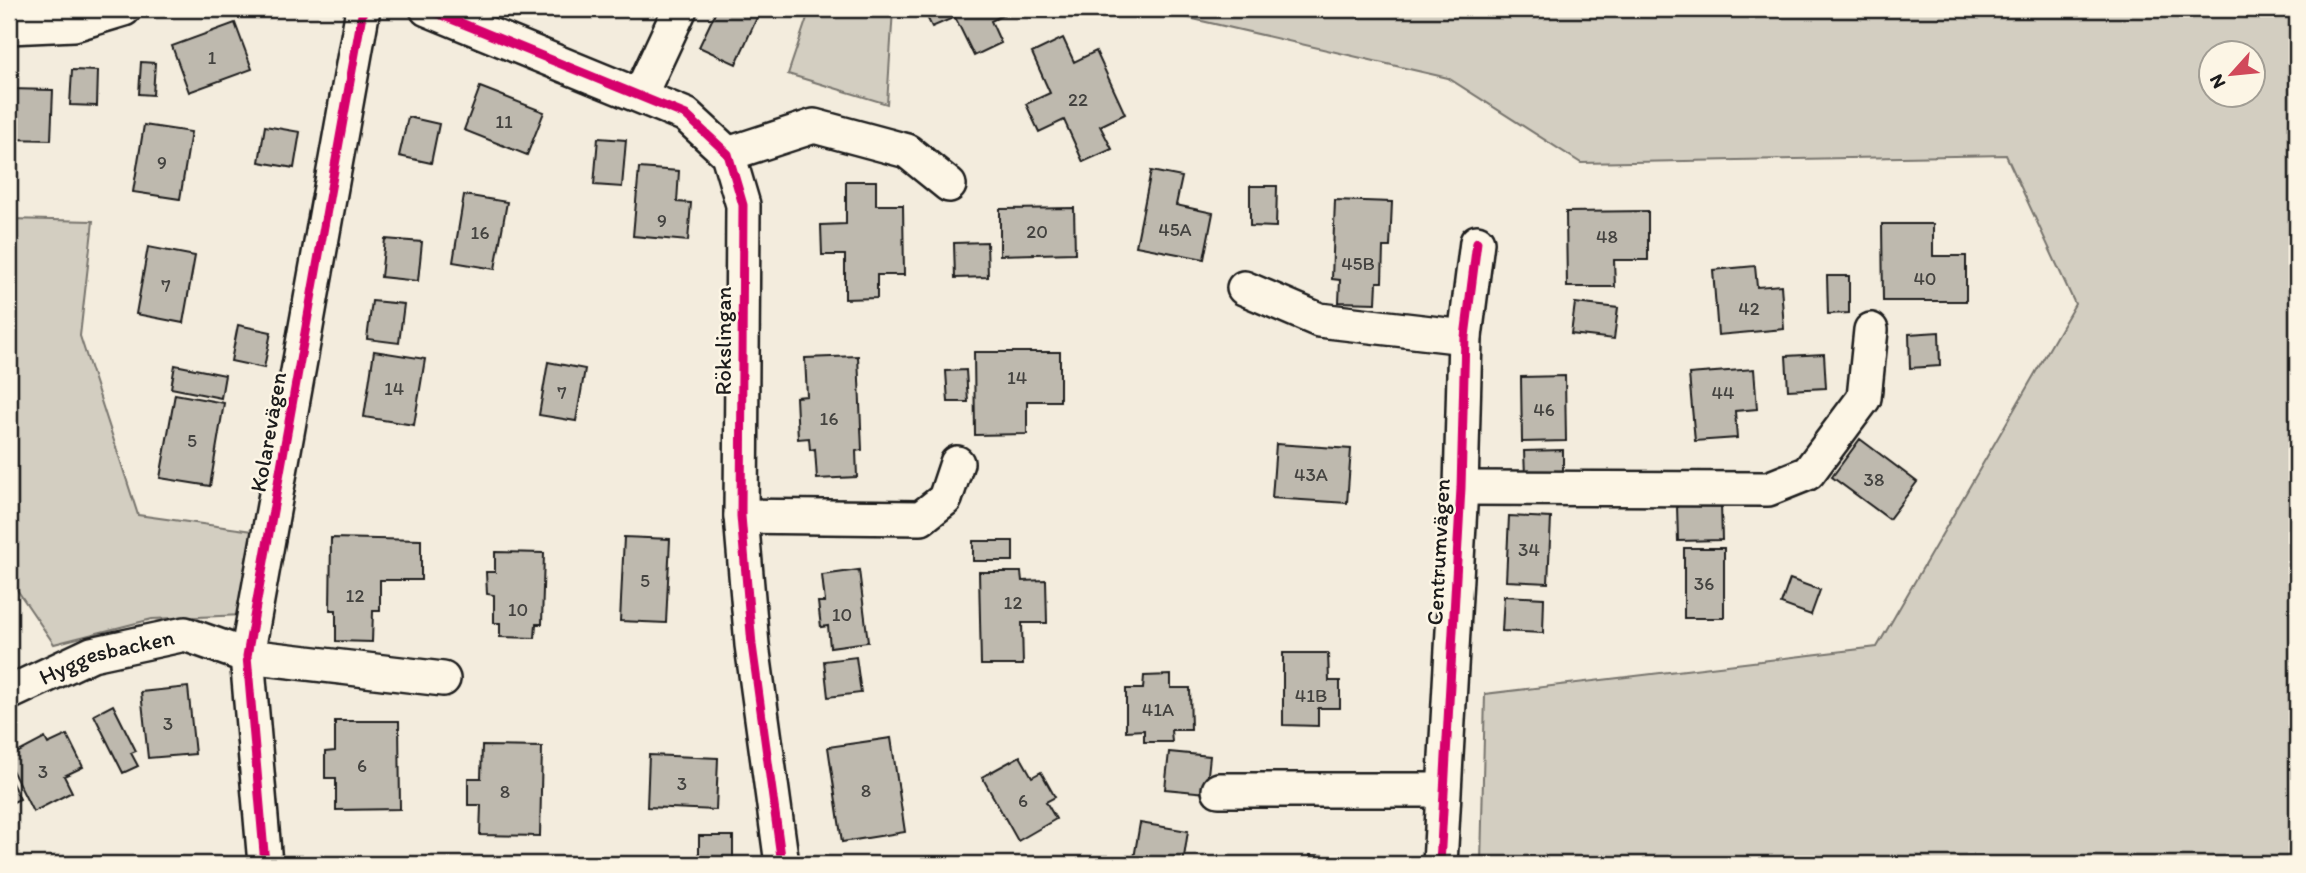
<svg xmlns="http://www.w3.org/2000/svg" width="2306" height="873" font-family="Itim,sans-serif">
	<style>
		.green { fill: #d3cec1; stroke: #78756e; stroke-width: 2; fill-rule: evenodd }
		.building { fill: #beb9ae; stroke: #1c1c1c; stroke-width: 2 }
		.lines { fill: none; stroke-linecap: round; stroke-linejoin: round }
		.minor-casing { stroke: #1c1c1c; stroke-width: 38 }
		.minor { stroke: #fcf5e5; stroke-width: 33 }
		.cycleway-casing { stroke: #fcf5e5; stroke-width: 13 }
		.cycleway { stroke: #d6006c; stroke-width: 9 }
		.labels { text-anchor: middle; stroke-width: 5; stroke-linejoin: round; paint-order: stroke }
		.number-label { font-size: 19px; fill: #444340 }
		.street-label { font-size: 23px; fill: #1c1c1c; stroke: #fcf5e5 }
	</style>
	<rect width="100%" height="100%" fill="#f3ecdd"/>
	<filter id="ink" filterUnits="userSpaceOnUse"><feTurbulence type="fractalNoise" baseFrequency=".0143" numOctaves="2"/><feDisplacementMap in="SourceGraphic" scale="14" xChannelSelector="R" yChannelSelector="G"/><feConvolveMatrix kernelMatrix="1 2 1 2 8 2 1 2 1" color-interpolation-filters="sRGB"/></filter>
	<g filter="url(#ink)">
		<path class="green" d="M810,9H893L887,104L788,74Z
			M1150,9H2297V864H1481L1485,694L1877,647L2075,304L2006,155L1581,163L1448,78ZM2212,52H2254V94H2212Z
			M9,219L93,221L80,336L138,515L260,532L243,615L152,619L54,644L9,578Z"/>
		<path class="building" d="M717,9H761L736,64L699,47Z
			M923,9H1015L991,21L1001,43L974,56L955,17L932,27Z
			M235,23L252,69L189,92L172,46Z
			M1063,38L1074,62L1096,51L1125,114L1100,126L1112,149L1083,162L1064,120L1039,132L1026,104L1050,93L1032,53Z
			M141,62L155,63L153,95L139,94Z
			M72,70L98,71L97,106L70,105Z
			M480,87L544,112L527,155L464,130Z
			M9,89L53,90L51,140L9,139Z
			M408,117L439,124L431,163L399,156Z
			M144,125L191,132L180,199L133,192Z
			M265,126L300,132L294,168L259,162Z
			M598,138L626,140L622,187L594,185Z
			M639,168L679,171L677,202L691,203L688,241L633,236Z
			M1151,171L1182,177L1176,205L1213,213L1204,259L1136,246Z
			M846,181H876V205H903L904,275H877V298L845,299V255H822L821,225L846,224Z
			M1250,186H1277L1276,227L1250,226Z
			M464,195L507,202L495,269L453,262Z
			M1335,200L1392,202L1390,247H1383L1382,282H1377L1376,303L1339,302L1340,280L1332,279Z
			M1074,208L1075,253L1000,255V209Z
			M1648,211V260H1614L1615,287H1567L1566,212Z
			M1882,224H1933V256H1966V301H1883Z
			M385,239L422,242L418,281L381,277Z
			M987,242L988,277L955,278L954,243Z
			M148,247L195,256L183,323L136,314Z
			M1755,266L1757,287L1781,285L1784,329L1718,335L1713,270Z
			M1827,276H1849V313L1828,314Z
			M372,301L404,304L399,343L367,339Z
			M1575,303L1618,308L1614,339L1571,334Z
			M238,325L271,332L264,368L231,361Z
			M1939,332L1940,366L1910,368L1909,334Z
			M374,351L425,359L414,425L364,417Z
			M974,352H1060V401H1027V434L975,435Z
			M1824,354L1826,388L1788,390L1786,356Z
			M858,356L862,450L856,451L857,477L817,479L815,449L810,450L809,438L798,439L796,397L807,396L805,358Z
			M548,362L585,369L576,421L539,415Z
			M175,365L225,375L221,398L171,388Z
			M1754,369L1757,409L1735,411L1737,438L1695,441L1689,374Z
			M966,370L968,402H948L946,371Z
			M1565,376L1566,441L1522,442L1521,377Z
			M175,394L224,403L210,486L160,478Z
			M1860,439L1917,482L1889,519L1832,477Z
			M1276,444L1351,449L1347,503L1272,498Z
			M1563,450V475H1525L1524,451Z
			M1721,504L1722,540L1678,541L1677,505Z
			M1509,516L1551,518L1548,583L1506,581Z
			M624,537L670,539L666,623L620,621Z
			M331,538L421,540V580H380V611H373L372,642L336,641V610H330Z
			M973,541H1013V561H973Z
			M1684,548H1724V618H1684Z
			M495,552L544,553L542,624H536L535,638L500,637V623H494V595L487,594L486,572H495Z
			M859,570L868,642L830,647L828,626L821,627L818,602H825L822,575Z
			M979,572H1021L1022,581L1046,580L1047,623H1022L1023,665H981Z
			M1790,579L1820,590L1811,615L1781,604Z
			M1504,596L1544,598L1543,633L1502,631Z
			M1283,653H1328L1329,681H1340V708H1318V726L1283,725Z
			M856,657L861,693L828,697L824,661Z
			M1171,675V688H1190L1191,730H1171L1172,742H1144V730L1126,731V689H1143L1144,676Z
			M188,687L195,754L148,758L141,692Z
			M113,705L136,751L131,753L138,766L123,773L94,715Z
			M335,721H399L400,809L336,810V778H325V752L335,751Z
			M67,735L83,767L64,776L72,792L33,812L9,764V757L45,738L48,744Z
			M891,738L905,832L842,842L828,747Z
			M482,746L542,747L540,836L480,835L481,805H468V778H481Z
			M1169,752L1210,756L1206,793L1165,789Z
			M649,755L718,758L716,810L647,807Z
			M1020,756L1032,777L1041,772L1055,797L1046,802L1056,819L1018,841L982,777Z
			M9,777L20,799L9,804Z
			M1140,823L1188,831L1183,864H1133Z
			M699,836H733V864H699Z
			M1310,855L1353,857V864H1310Z
			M1078,858L1079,864H1043L1042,861Z"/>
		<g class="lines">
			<g class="minor-casing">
				<g id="minor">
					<path d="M427,9L686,115L728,154L743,205L741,516L752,645L782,864"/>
					<path d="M9,27L74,24L124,9"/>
					<path d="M640,95L680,9"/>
					<path d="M728,154L814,126L907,151L949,185"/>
					<path d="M1244,288L1319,320L1465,337"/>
					<path d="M1461,488L1768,489L1808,473L1864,398L1871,330"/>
					<path d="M741,516L921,518L945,499L957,463"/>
					<path id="s1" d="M9,693L92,654L185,634L247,656L443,679"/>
					<path d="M1219,790H1443"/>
					<path d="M265,864L247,656L363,9"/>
					<path d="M1440,864L1461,488L1465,337L1477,242"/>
				</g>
			</g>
			<use href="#minor" class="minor"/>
			<g class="cycleway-casing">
				<path id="cycleway" d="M427,9L686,115L728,154L743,205L741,516L752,645L782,864
					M265,864L247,656L363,9
					M1440,864L1461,488L1465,337L1477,242"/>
			</g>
			<use href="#cycleway" class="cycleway"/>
		</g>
	</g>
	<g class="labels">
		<g class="number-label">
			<text x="212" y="64">1</text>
			<text x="1078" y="106">22</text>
			<text x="504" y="128">11</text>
			<text x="162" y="169">9</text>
			<text x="662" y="227">9</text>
			<text x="1175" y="236">45A</text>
			<text x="1037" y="238">20</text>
			<text x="480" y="239">16</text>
			<text x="1607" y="243">48</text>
			<text x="1358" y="270">45B</text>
			<text x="1925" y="285">40</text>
			<text x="166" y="292">7</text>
			<text x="1749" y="315">42</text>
			<text x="1017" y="384">14</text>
			<text x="394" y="395">14</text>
			<text x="562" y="399">7</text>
			<text x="1723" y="399">44</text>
			<text x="1544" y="416">46</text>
			<text x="829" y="425">16</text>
			<text x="192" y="447">5</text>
			<text x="1311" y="481">43A</text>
			<text x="1874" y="486">38</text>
			<text x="1529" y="556">34</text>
			<text x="645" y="587">5</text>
			<text x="1704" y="590">36</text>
			<text x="355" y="602">12</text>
			<text x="1013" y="609">12</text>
			<text x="518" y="616">10</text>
			<text x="842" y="621">10</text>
			<text x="1311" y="702">41B</text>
			<text x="1158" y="716">41A</text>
			<text x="168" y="730">3</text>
			<text x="362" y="772">6</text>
			<text x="43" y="778">3</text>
			<text x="682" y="790">3</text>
			<text x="866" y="797">8</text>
			<text x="505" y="798">8</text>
			<text x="1023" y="807">6</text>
		</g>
		<g class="street-label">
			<text transform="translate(723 341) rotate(-90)" y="8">Rökslingan</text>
			<text transform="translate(268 432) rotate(-80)" y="8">Kolarevägen</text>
			<text transform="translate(1438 552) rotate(-87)" y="8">Centrumvägen</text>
			<text dy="8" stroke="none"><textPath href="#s1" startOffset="105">Hyggesbacken</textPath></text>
		</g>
	</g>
	<rect width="2306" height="873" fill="none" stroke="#fcf5e5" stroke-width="35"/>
	<rect x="18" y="18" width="2271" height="838" fill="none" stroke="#1c1c1c" stroke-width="2.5" filter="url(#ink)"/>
	<g transform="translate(2232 74) rotate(243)"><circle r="33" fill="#fcf5e5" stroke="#a29e95" stroke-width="2"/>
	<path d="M0-5L12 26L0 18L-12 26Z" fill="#d1495b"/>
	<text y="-10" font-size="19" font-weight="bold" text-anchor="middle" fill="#1c1c1c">N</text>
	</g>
</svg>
